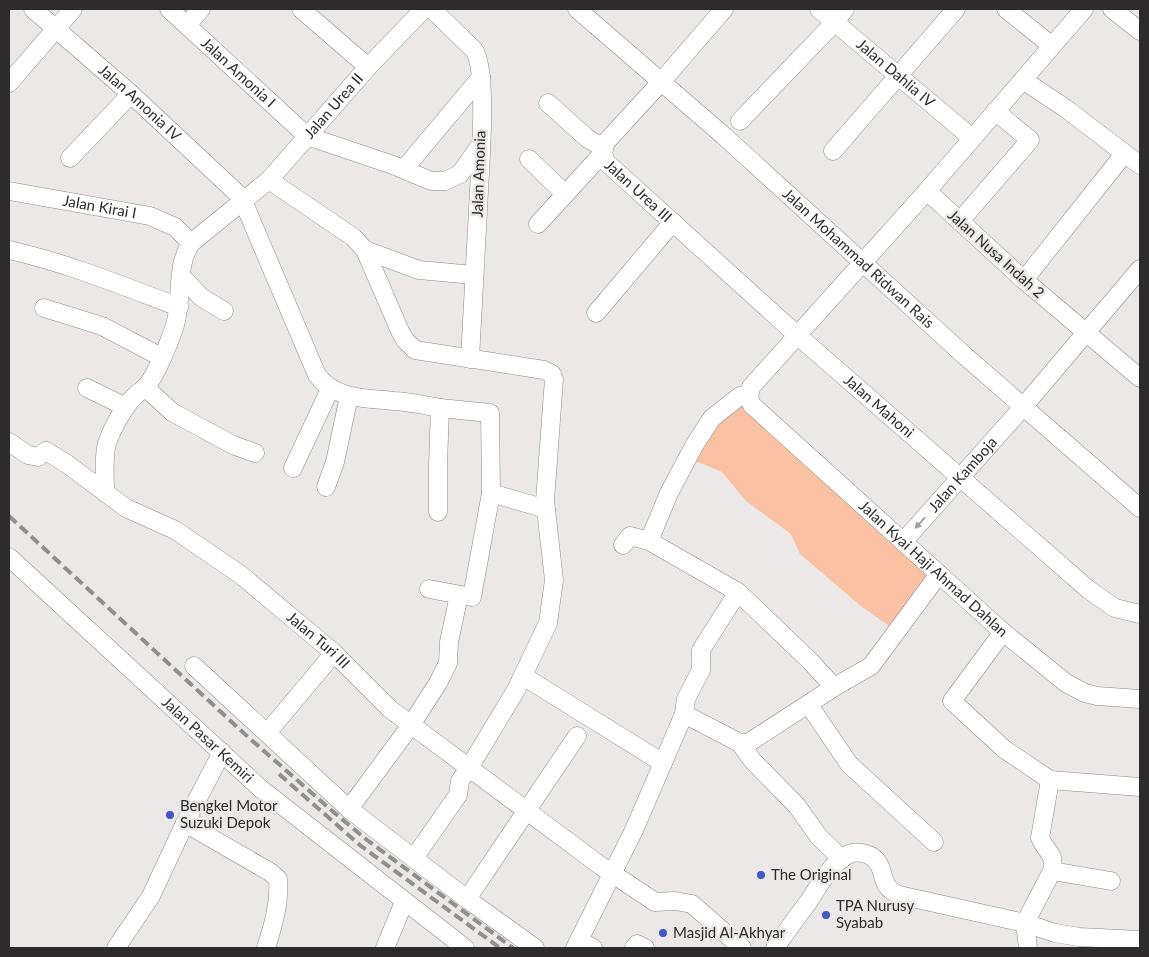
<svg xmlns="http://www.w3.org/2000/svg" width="1149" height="957" font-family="Lato,sans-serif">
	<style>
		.green { fill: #fac2a2 }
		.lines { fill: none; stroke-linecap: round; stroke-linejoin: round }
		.minor-casing { stroke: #8e8a8a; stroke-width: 19 }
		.minor { stroke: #fff; stroke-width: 18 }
		.rail { stroke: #918e8e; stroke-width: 4; stroke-dasharray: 10 5; stroke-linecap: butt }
		.oneway { fill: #a0a0a0 }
		.poi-dot { fill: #4357cb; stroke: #ede8e8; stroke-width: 2 }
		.labels { text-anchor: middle; stroke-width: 5; stroke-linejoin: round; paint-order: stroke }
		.street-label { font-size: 15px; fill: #2d2b2b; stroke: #ede8e8 }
		.poi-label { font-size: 15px; fill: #2d2b2b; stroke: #ede8e8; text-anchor: start }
	</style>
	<rect width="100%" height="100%" fill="#ede8e8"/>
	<path class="green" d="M739,403L935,580L895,630L862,607L800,554L791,534L746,501L722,472L688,458L706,427Z"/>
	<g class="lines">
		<g class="minor-casing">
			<g id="minor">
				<path id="s1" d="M33,9L131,94L239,195L243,201L317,375C335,400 367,398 394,401C410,402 425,405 440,408L438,465V512"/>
				<path id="s2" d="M169,9L307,136L393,165L431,181H445L460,174L481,144"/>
				<path d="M301,9L368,67"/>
				<path d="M432,9L474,50C489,71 479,179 478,210C475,260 473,310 470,359"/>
				<path id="s3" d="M577,9L724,136L965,356L1140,508"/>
				<path id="s4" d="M724,9L661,82L606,142L603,153L606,162L797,335L1089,590L1115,608L1140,614"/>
				<path id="s5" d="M819,9L972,138"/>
				<path d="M1006,9L1052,46"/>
				<path d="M1112,9L1140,31"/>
				<path d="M187,25L201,9"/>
				<path d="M1023,80L1065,108L1140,165"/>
				<path d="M9,83L73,9"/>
				<path d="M548,103L588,139L604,148"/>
				<path d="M740,121L835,22L845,9"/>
				<path d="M833,151L956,9"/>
				<path d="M70,158L131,94"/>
				<path d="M529,159L565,194"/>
				<path d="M404,169L481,77"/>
				<path d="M269,180L353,237L365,250L400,331L405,340L415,350L544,370L552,374L554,379L545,501L554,580L548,623L516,690L469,768L460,781L458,795L414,858"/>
				<path id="s6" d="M9,191L150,216L175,227L191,243"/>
				<path d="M927,191L1084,9"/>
				<path d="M960,221L1030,140L995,111"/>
				<path d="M538,224L603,153"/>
				<path d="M9,250C67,263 123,286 179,307"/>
				<path d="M365,250L419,270L474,275"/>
				<path d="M181,276L201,297L224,311"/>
				<path d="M1024,280L1124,154"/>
				<path d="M44,308L102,326L161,357"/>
				<path d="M596,313L673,222"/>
				<path id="s7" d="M1140,378L1024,280L927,191L751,387L749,397L752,405L1003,632L1066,683L1085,693L1097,696L1140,699"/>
				<path d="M145,387L172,412L233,445L255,453"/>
				<path d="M87,388L126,407"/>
				<path id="s8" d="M9,442L28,455L38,457L46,451L67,464L126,508L175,530L241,575L334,653L390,709L601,866L655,902L675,901L692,904L742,948"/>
				<path d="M293,468L330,389"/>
				<path d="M326,487L335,462L349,396"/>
				<path id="s9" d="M105,493C105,477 103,459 107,443C111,431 124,406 134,397C137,393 142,391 146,387C156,375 170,341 175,325C183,298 175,267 191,243L269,180L368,67L424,9"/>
				<path d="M491,493L546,509"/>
				<path id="s10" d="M903,542L1023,407L1140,269"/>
				<path d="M623,545L630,536L649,541"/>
				<path id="s11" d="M9,557L261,789L465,948"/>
				<path d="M429,589L472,597L491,493L490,413L440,408"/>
				<path d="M738,592L649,541L669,493L695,444L712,418L740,396L745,395L749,397"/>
				<path d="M1003,632L952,701L1004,749L1050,780L1140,787"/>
				<path d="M194,666L349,809L467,899L535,948"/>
				<path d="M523,676L663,763"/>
				<path d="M809,705L849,764L934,842"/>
				<path d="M684,714L740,743H748L836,686L871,666L939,574"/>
				<path d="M267,733L334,653"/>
				<path d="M740,743L752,760L797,806L819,837L842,859"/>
				<path d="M1050,780L1040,838C1047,854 1055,851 1052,871L1025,923L1055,933L1079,937L1140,940"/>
				<path d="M349,809L411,725L438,683L448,663L449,642L459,595"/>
				<path d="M185,823L270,872L278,879C280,903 273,926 266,948"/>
				<path d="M1052,871L1111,881"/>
				<path d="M467,899L577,736"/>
				<path d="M579,940L593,948"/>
				<path d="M116,948L151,896L185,823L222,752"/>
				<path d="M385,948L404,902"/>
				<path d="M575,948L634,830L684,714L686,699L701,670V650L738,592L810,661L834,687"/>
				<path d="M634,948L637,944L645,948"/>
				<path d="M775,948C786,932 797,917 809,901C820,884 830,864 849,854C855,851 865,853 871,856C889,868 876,885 899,895L1025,923L1028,948"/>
			</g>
		</g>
		<use href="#minor" class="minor"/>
		<path class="rail" d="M9,516L248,737L330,809L367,840L513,948
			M279,774L361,846L500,948"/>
	</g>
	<defs><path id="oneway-solid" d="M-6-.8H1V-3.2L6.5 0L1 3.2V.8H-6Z" transform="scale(1.25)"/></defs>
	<use class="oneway" href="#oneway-solid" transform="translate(920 523) rotate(132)"/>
	<g class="poi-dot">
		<circle cx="170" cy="815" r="5"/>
		<circle cx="761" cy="875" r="5"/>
		<circle cx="826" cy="915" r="5"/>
		<circle cx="663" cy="933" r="5"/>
	</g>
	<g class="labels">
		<g class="street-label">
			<text dy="5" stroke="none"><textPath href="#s2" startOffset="94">Jalan Amonia I</textPath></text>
			<text dy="5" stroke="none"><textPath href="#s5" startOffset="100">Jalan Dahlia IV</textPath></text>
			<text dy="5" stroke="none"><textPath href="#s1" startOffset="142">Jalan Amonia IV</textPath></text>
			<text dy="5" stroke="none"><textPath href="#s9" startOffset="471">Jalan Urea II</textPath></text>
			<text transform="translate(479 174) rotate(-88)" y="5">Jalan Amonia</text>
			<text dy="5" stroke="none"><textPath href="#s4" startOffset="242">Jalan Urea III</textPath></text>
			<text dy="5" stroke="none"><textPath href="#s6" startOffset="92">Jalan Kirai I</textPath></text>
			<text transform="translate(996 254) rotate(42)" y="5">Jalan Nusa Indah 2</text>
			<text dy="5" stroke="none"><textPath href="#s3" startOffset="376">Jalan Mohammad Ridwan Rais</textPath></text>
			<text dy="5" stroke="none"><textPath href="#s4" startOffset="565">Jalan Mahoni</textPath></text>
			<text dy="5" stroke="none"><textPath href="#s10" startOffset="90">Jalan Kamboja</textPath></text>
			<text dy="5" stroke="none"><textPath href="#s7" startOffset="810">Jalan Kyai Haji Ahmad Dahlan</textPath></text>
			<text dy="5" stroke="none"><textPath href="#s8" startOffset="376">Jalan Turi III</textPath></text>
			<text dy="5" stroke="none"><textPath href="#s11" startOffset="270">Jalan Pasar Kemiri</textPath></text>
		</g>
		<g class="poi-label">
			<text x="180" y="811">Bengkel Motor<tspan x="180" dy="17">Suzuki Depok</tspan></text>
			<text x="771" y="880">The Original</text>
			<text x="836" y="911">TPA Nurusy<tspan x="836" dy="17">Syabab</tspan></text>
			<text x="673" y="938">Masjid Al-Akhyar</text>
		</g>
	</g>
	<rect width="1149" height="957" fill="none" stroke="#2d2b2b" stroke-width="20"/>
</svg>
